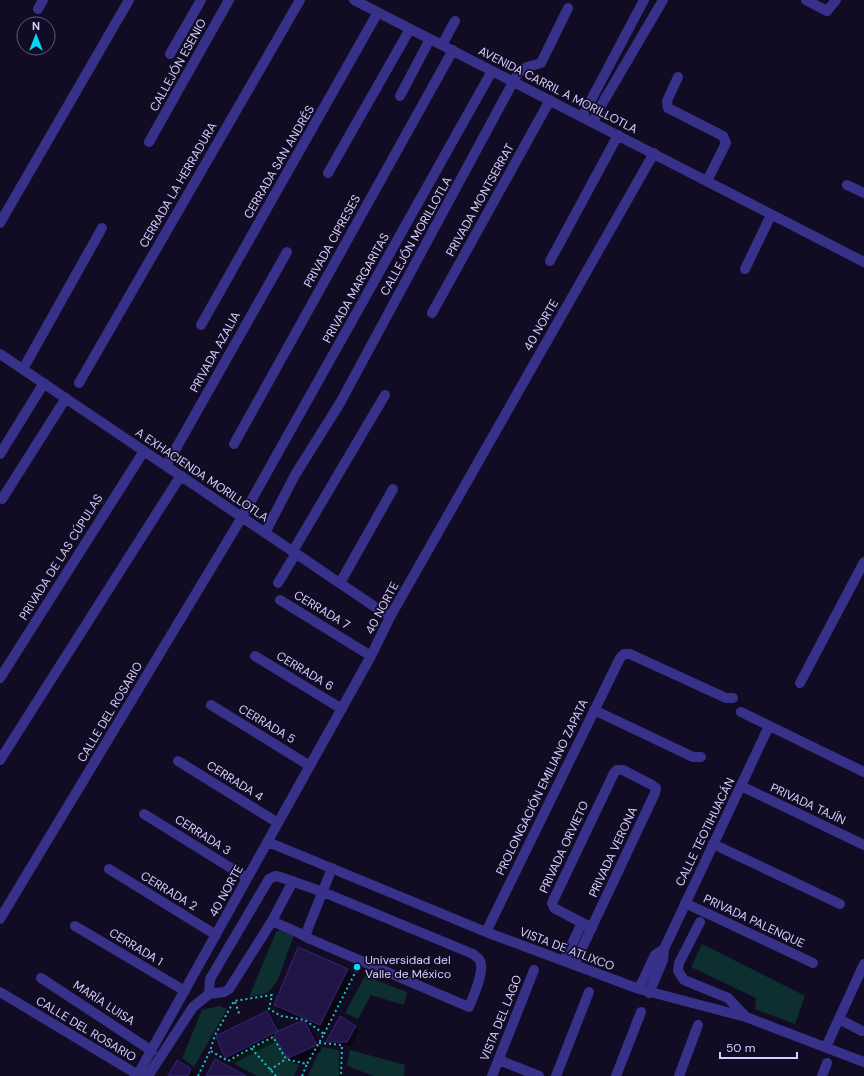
<svg xmlns="http://www.w3.org/2000/svg" width="864" height="1076" font-family="'DM Sans',sans-serif">
	<style>
		.green { fill: #0e2f2f }
		.shadow { fill: #0007 }
		.building { fill: #211548; stroke: #382576 }
		.lines { fill: none; stroke-linecap: round; stroke-linejoin: round }
		.path { stroke: #21c1bd; stroke-width: 2; stroke-dasharray: 2 3; stroke-linecap: butt }
		.minor { stroke: #373189; stroke-width: 10 }
		.poi-dot { fill: #00d9fa; stroke: #110c24; stroke-width: 1.5 }
		.labels { text-anchor: middle; stroke-width: 3.5; stroke-linejoin: round; paint-order: stroke }
		.street-label { font-size: 12px; fill: #d6cfff; stroke: #110c24 }
		.poi-label { font-size: 12px; fill: #d6cfff; stroke: #110c24; text-anchor: start }
	</style>
	<rect width="100%" height="100%" fill="#110c24"/>
	<path class="green" d="M283,930L294,935L277,982L267,993L249,997L276,932Z
		M702,944L805,996L795,1024L755,1009L756,998L691,967Z
		M365,976L407,992L404,1005L371,995L358,1019L345,1013Z
		M219,1006L227,1009L194,1067L182,1058L202,1010Z
		M273,1037L288,1058L299,1065L294,1076H257L229,1061Z
		M321,1047L339,1050V1076H308Z
		M350,1050L405,1065L404,1076H374L347,1066Z"/>
	<path class="shadow" d="M347,969L354,976L327,1031L305,1022L311,1028L322,1051L295,1064L289,1058L277,1041L233,1064L226,1057L267,1012L273,1018L280,1031L304,1021L282,1012L275,1005Z
		M355,1026L359,1031L351,1046H332L328,1042Z
		M177,1062L191,1070L197,1076H169Z"/>
	<path class="building" d="M298,947L348,969L320,1025L274,1005Z
		M267,1011L278,1031L225,1058L216,1036Z
		M340,1016L356,1026L347,1042H326Z
		M304,1020L317,1045L288,1058L273,1037L278,1031Z
		M215,1059L246,1076H206Z
		M177,1060L191,1069L188,1076H168Z"/>
	<g class="lines">
		<path class="path" d="M235,1002L240,1016
			M324,1034L357,969
			M319,1043L342,1045L341,1076
			M211,1051L228,1061L251,1048
			M270,1070L286,1059
			M198,1076L210,1051L215,1035L234,1001L272,995L269,1009L281,1016L305,1020L324,1034L307,1064L286,1059L273,1037L251,1048L276,1076
			M302,1076L307,1064"/>
		<path class="minor" d="M354,0L864,262
			M806,0L827,11L836,0
			M38,9L43,0
			M442,45L455,21
			M170,54L201,0
			M678,77L667,101L668,108L723,136L726,143L707,181
			M400,96L430,39
			M582,117L644,0
			M593,122L602,104L663,0
			M149,142L229,0
			M328,173L410,29
			M847,185L864,193
			M0,223L129,0
			M550,261L618,135
			M745,269L771,215
			M432,313L550,100
			M201,325L378,12
			M0,354L390,617
			M23,369L102,228
			M79,383L300,0
			M234,444L453,50
			M0,454L44,383
			M166,466L287,252
			M2,499L66,398
			M265,533L295,475L340,403L518,73L527,67L541,63L568,8
			M293,551L385,395
			M278,583L296,553
			M340,583L393,489
			M280,600L371,656
			M255,656L342,709
			M0,678L144,451
			M800,683L864,562
			M211,705L310,766
			M594,710L693,757H701
			M741,712L864,772
			M0,760L176,483L182,476
			M178,761L278,823
			M741,786L864,845
			M144,814L247,878
			M268,842L486,932L639,989L746,1017L864,1062
			M713,844L840,904
			M109,869L216,935
			M685,903L813,963
			M0,919L242,517L492,71
			M272,921L299,933L310,939L469,1007C473,997 485,971 480,961C479,958 475,956 473,954L323,892L280,877L275,876L269,879L210,979L209,994L224,992L229,989L272,921L293,881
			M700,922L679,963L678,971L684,980L728,998L746,1017
			M75,926L185,991
			M486,932L620,658L624,654H630L726,698H733
			M305,936L332,868
			M564,961L582,923
			M574,965L655,793L656,788L652,785L623,770H617L614,773L552,903L554,908L592,928
			M41,978L152,1051
			M639,989L655,955L664,949
			M0,992L140,1076
			M649,993L663,960L664,949L769,726
			M839,1019L862,1031
			M826,1047L864,964
			M499,1060L539,1076
			M137,1076L371,656L390,617L654,153
			M148,1076L193,1007L209,994
			M492,1076L534,970
			M556,1076L589,992
			M616,1076L641,1012
			M679,1076L698,1025
			M822,1076L827,1063"/>
	</g>
	<circle class="poi-dot" cx="357" cy="967" r="4"/>
	<g class="labels">
		<g class="street-label">
			<text transform="translate(178 65) rotate(-61)" y="4">CALLEJÓN ESENIO</text>
			<text transform="translate(558 90) rotate(27)" y="4">AVENIDA CARRIL A MORILLOTLA</text>
			<text transform="translate(279 162) rotate(-60)" y="4">CERRADA SAN ANDRÉS</text>
			<text transform="translate(178 185) rotate(-60)" y="4">CERRADA LA HERRADURA</text>
			<text transform="translate(480 200) rotate(-61)" y="4">PRIVADA MONTSERRAT</text>
			<text transform="translate(416 236) rotate(-61)" y="4">CALLEJÓN MORILLOTLA</text>
			<text transform="translate(332 241) rotate(-61)" y="4">PRIVADA CIPRESES</text>
			<text transform="translate(356 288) rotate(-61)" y="4">PRIVADA MARGARITAS</text>
			<text transform="translate(541 325) rotate(-60)" y="4">40 NORTE</text>
			<text transform="translate(215 352) rotate(-61)" y="4">PRIVADA AZALIA</text>
			<text transform="translate(202 475) rotate(34)" y="4">A EXHACIENDA MORILLOTLA</text>
			<text transform="translate(61 557) rotate(-58)" y="4">PRIVADA DE LAS CÚPULAS</text>
			<text transform="translate(382 608) rotate(-62)" y="4">40 NORTE</text>
			<text transform="translate(322 610) rotate(31)" y="4">CERRADA 7</text>
			<text transform="translate(305 671) rotate(31)" y="4">CERRADA 6</text>
			<text transform="translate(110 712) rotate(-59)" y="4">CALLE DEL ROSARIO</text>
			<text transform="translate(267 724) rotate(31)" y="4">CERRADA 5</text>
			<text transform="translate(235 781) rotate(32)" y="4">CERRADA 4</text>
			<text transform="translate(542 787) rotate(-64)" y="4">PROLONGACIÓN EMILIANO ZAPATA</text>
			<text transform="translate(808 804) rotate(25)" y="4">PRIVADA TAJÍN</text>
			<text transform="translate(705 832) rotate(-64)" y="4">CALLE TEOTIHUACÁN</text>
			<text transform="translate(203 835) rotate(32)" y="4">CERRADA 3</text>
			<text transform="translate(564 847) rotate(-65)" y="4">PRIVADA ORVIETO</text>
			<text transform="translate(613 852) rotate(-65)" y="4">PRIVADA VERONA</text>
			<text transform="translate(169 891) rotate(31)" y="4">CERRADA 2</text>
			<text transform="translate(226 891) rotate(-61)" y="4">40 NORTE</text>
			<text transform="translate(754 921) rotate(25)" y="4">PRIVADA PALENQUE</text>
			<text transform="translate(136 947) rotate(31)" y="4">CERRADA 1</text>
			<text transform="translate(567 949) rotate(21)" y="4">VISTA DE ATLIXCO</text>
			<text transform="translate(104 1003) rotate(33)" y="4">MARÍA LUISA</text>
			<text transform="translate(501 1018) rotate(-68)" y="4">VISTA DEL LAGO</text>
			<text transform="translate(86 1029) rotate(31)" y="4">CALLE DEL ROSARIO</text>
		</g>
		<g class="poi-label">
			<text x="365" y="964">Universidad del<tspan x="365" dy="14">Valle de México</tspan></text>
		</g>
	</g>
	<g transform="translate(36 36)"><circle r="19" fill="#110c24" stroke="#605a7c"/>
	<path d="M0-3L7 15L0 10L-7 15Z" fill="#00d9fa"/>
	<text y="-6" font-size="11" font-weight="bold" text-anchor="middle" fill="#d6cfff">N</text>
	</g>
	<path d="M720 1052v6h77v-6" fill="none" stroke="#d6cfff" stroke-width="2"/>
	<text x="726" y="1052" font-size="12" fill="#d6cfff" stroke="#110c24" stroke-width="3" paint-order="stroke">50 m</text>
</svg>
